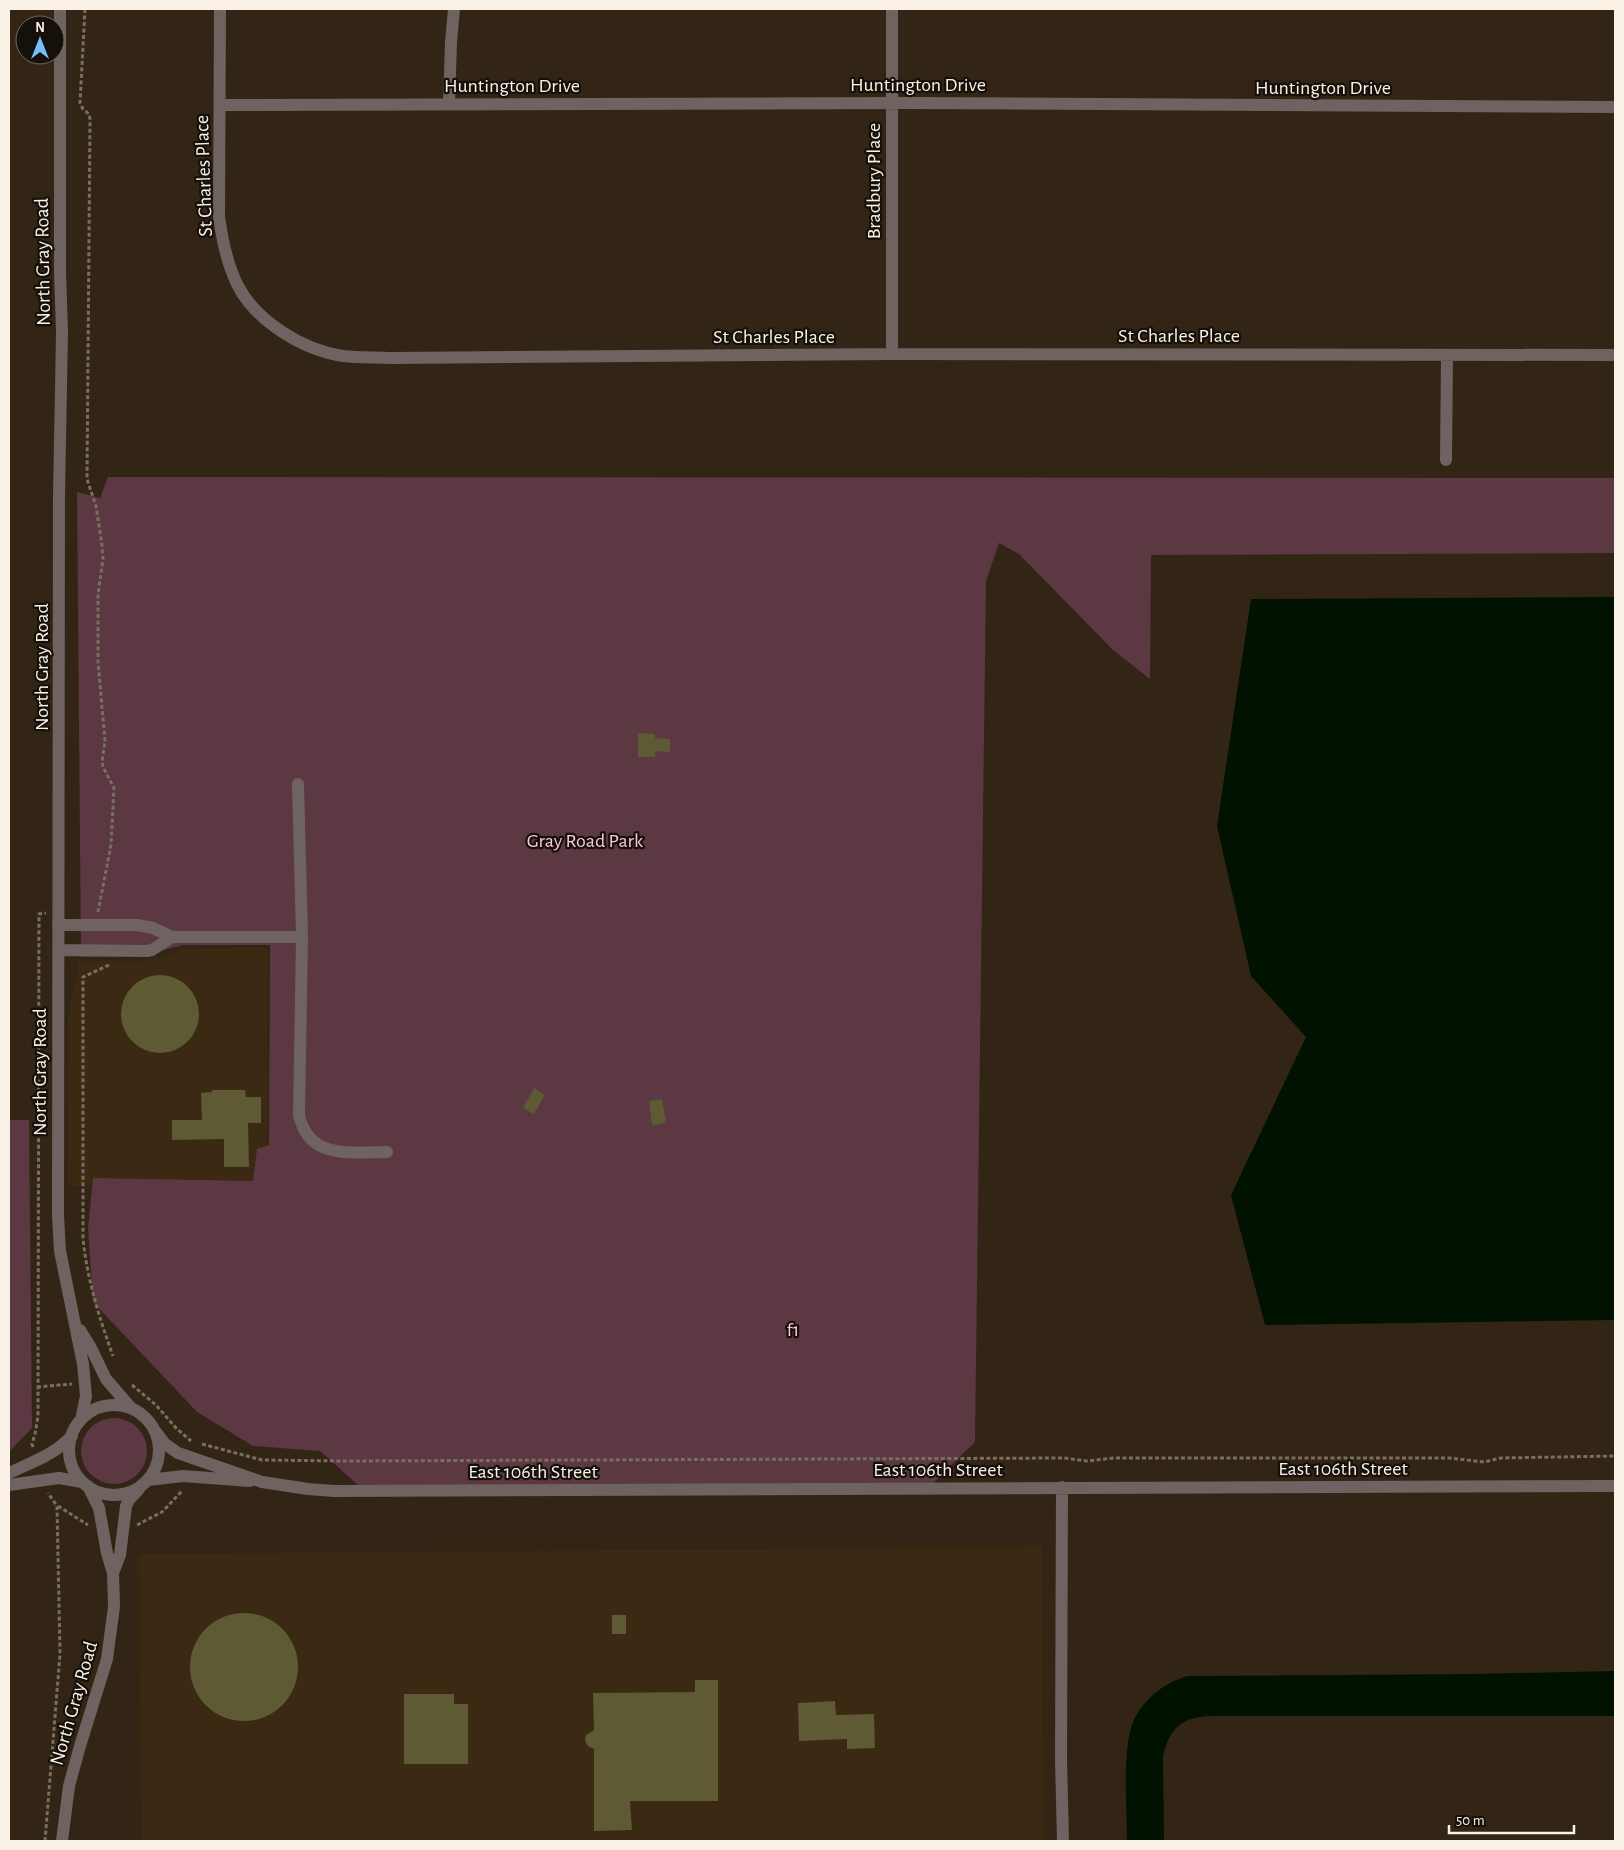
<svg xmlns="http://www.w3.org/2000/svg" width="1624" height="1850" font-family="'Alegreya Sans',sans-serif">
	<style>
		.built { fill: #3b2914 }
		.green { fill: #5b3842 }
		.water { fill: #021200 }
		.building { fill: #5d5a34 }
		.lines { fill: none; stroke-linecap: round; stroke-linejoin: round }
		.path { stroke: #796e60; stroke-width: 3; stroke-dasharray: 4 2.5; stroke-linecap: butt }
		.minor { stroke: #6e6360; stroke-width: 12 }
		.labels { text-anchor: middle; stroke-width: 4.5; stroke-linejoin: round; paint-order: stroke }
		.street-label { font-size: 20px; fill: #faf1e7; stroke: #151009 }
		.park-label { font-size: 20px; fill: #fec5d3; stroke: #151009 }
	</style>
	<rect width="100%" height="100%" fill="#322516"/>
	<path class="built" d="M268,947L267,1185L68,1186V1017L79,961H147L184,949Z
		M1042,1547L1044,1841H141L139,1554Z"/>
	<path class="green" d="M108,477L1615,478V553L1151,555L1150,679L1113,650L1019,554L999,543L986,581L975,1442L931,1485H358L320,1451L253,1446L197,1412L93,1302L88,1228L93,1178L253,1181L257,1149L269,1145L270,945H183L140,956L81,957L77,492L100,498Z
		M9,1120H29L32,1428L9,1452Z
		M81 1451a33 33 0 1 1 66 0a33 33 0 1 1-66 0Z"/>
	<path class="water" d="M1615,597V1320L1265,1325L1231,1195L1306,1037L1251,976L1217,826L1251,599Z
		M1615,1671V1716H1240C1201,1717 1173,1710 1163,1757L1164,1841H1127C1127,1810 1122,1754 1132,1725C1140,1702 1164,1682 1188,1676L1472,1674Z"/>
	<path class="building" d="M638,733L655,734V738L670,739V752L655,751V757H638Z
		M121 1014a39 39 0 1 1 78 0a39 39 0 1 1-78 0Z
		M534,1088L545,1095L534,1114L523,1108Z
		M212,1090H245L246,1097H261V1123H248L249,1167H224V1139L172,1140V1120H202L201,1093L212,1092Z
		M662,1099L666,1123L652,1125L649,1101Z
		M190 1667a54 54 0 1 1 108 0a54 54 0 1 1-108 0Z
		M612,1615H626V1634H612Z
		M695,1680H718V1801H630L632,1830L594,1831V1749L588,1746L585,1741L586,1735L594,1730L593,1693L695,1692Z
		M404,1694H454V1704H468V1764H404Z
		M835,1701L836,1715L874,1714L875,1748L847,1749V1739L799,1741L798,1703Z"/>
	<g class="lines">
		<path class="path" d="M85,9L80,103L83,109L89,114L90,119L87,479L96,506L102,545L103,559L98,594V662L105,741L102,762L103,767L114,788L111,845L98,912
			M109,965L83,977V1238C87,1279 99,1317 113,1356
			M132,1385L156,1405L176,1428L191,1441
			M37,1387L72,1384
			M202,1444L262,1460L344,1461L1064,1458L1087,1461L1114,1458H1449L1484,1462L1501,1458L1615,1456
			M33,1447L32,1444L35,1434L38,1416L39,914L46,913
			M58,1506L88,1525
			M137,1525L162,1512L183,1490
			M45,1841L60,1654L57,1506L48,1493"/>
		<path class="minor" d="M60,9V271L62,332L59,496L58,1215L60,1251L83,1364L86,1396L81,1420
			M220,9L219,216C222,240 227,264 238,286C257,322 303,350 343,356C359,358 376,357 392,358L892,354L1615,355
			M449,104L451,42L454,9
			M220,105L908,103L1615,107
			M892,354V9
			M1446,460L1447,355
			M298,784L302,937L299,1116C301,1122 303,1129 307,1134C322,1158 364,1152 387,1152
			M58,925H137L153,928L172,937H302
			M59,950L147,951L152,950L172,937
			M80,1330L91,1348L106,1379L131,1408
			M69 1450a45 45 0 1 1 90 0a45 45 0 1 1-90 0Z
			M155,1431L165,1444L178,1453L262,1482L308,1489L334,1491L1615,1486
			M9,1473C32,1462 54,1455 72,1436
			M148,1480L183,1476L250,1481
			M9,1485L59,1478L82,1482
			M1062,1487L1061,1760L1063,1841
			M113,1573L120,1555L126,1506L129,1500L139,1489
			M62,1841L69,1786L80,1746L107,1659L114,1607L113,1573L107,1553L99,1508L88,1486"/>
	</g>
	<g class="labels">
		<g class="street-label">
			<text x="918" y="91">Huntington Drive</text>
			<text x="512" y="92">Huntington Drive</text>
			<text x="1323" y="94">Huntington Drive</text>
			<text transform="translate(203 176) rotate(-92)" y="7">St Charles Place</text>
			<text transform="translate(873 181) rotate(-90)" y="7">Bradbury Place</text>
			<text transform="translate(42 262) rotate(-91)" y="7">North Gray Road</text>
			<text x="1179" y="342">St Charles Place</text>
			<text x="774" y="343">St Charles Place</text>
			<text transform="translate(41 667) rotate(-90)" y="7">North Gray Road</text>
			<text transform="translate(39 1072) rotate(-90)" y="7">North Gray Road</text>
			<text x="1343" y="1475">East 106th Street</text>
			<text x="938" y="1476">East 106th Street</text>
			<text x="533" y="1478">East 106th Street</text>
			<text transform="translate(73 1703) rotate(-74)" y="7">North Gray Road</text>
		</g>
		<g class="park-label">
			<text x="585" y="847">Gray Road Park</text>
			<text x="793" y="1336">f1</text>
		</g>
	</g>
	<rect width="1624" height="1850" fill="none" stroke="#faf1e7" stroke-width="20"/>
	<g transform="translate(40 40)"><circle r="24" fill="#151009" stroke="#716a62"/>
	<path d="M0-4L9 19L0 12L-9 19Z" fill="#74c0f6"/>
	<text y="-8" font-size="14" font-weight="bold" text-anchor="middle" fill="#faf1e7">N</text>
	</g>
	<path d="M1449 1825v8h125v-8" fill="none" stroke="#faf1e7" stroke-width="2.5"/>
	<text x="1456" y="1825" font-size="15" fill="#faf1e7" stroke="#151009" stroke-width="4" paint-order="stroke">50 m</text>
</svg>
